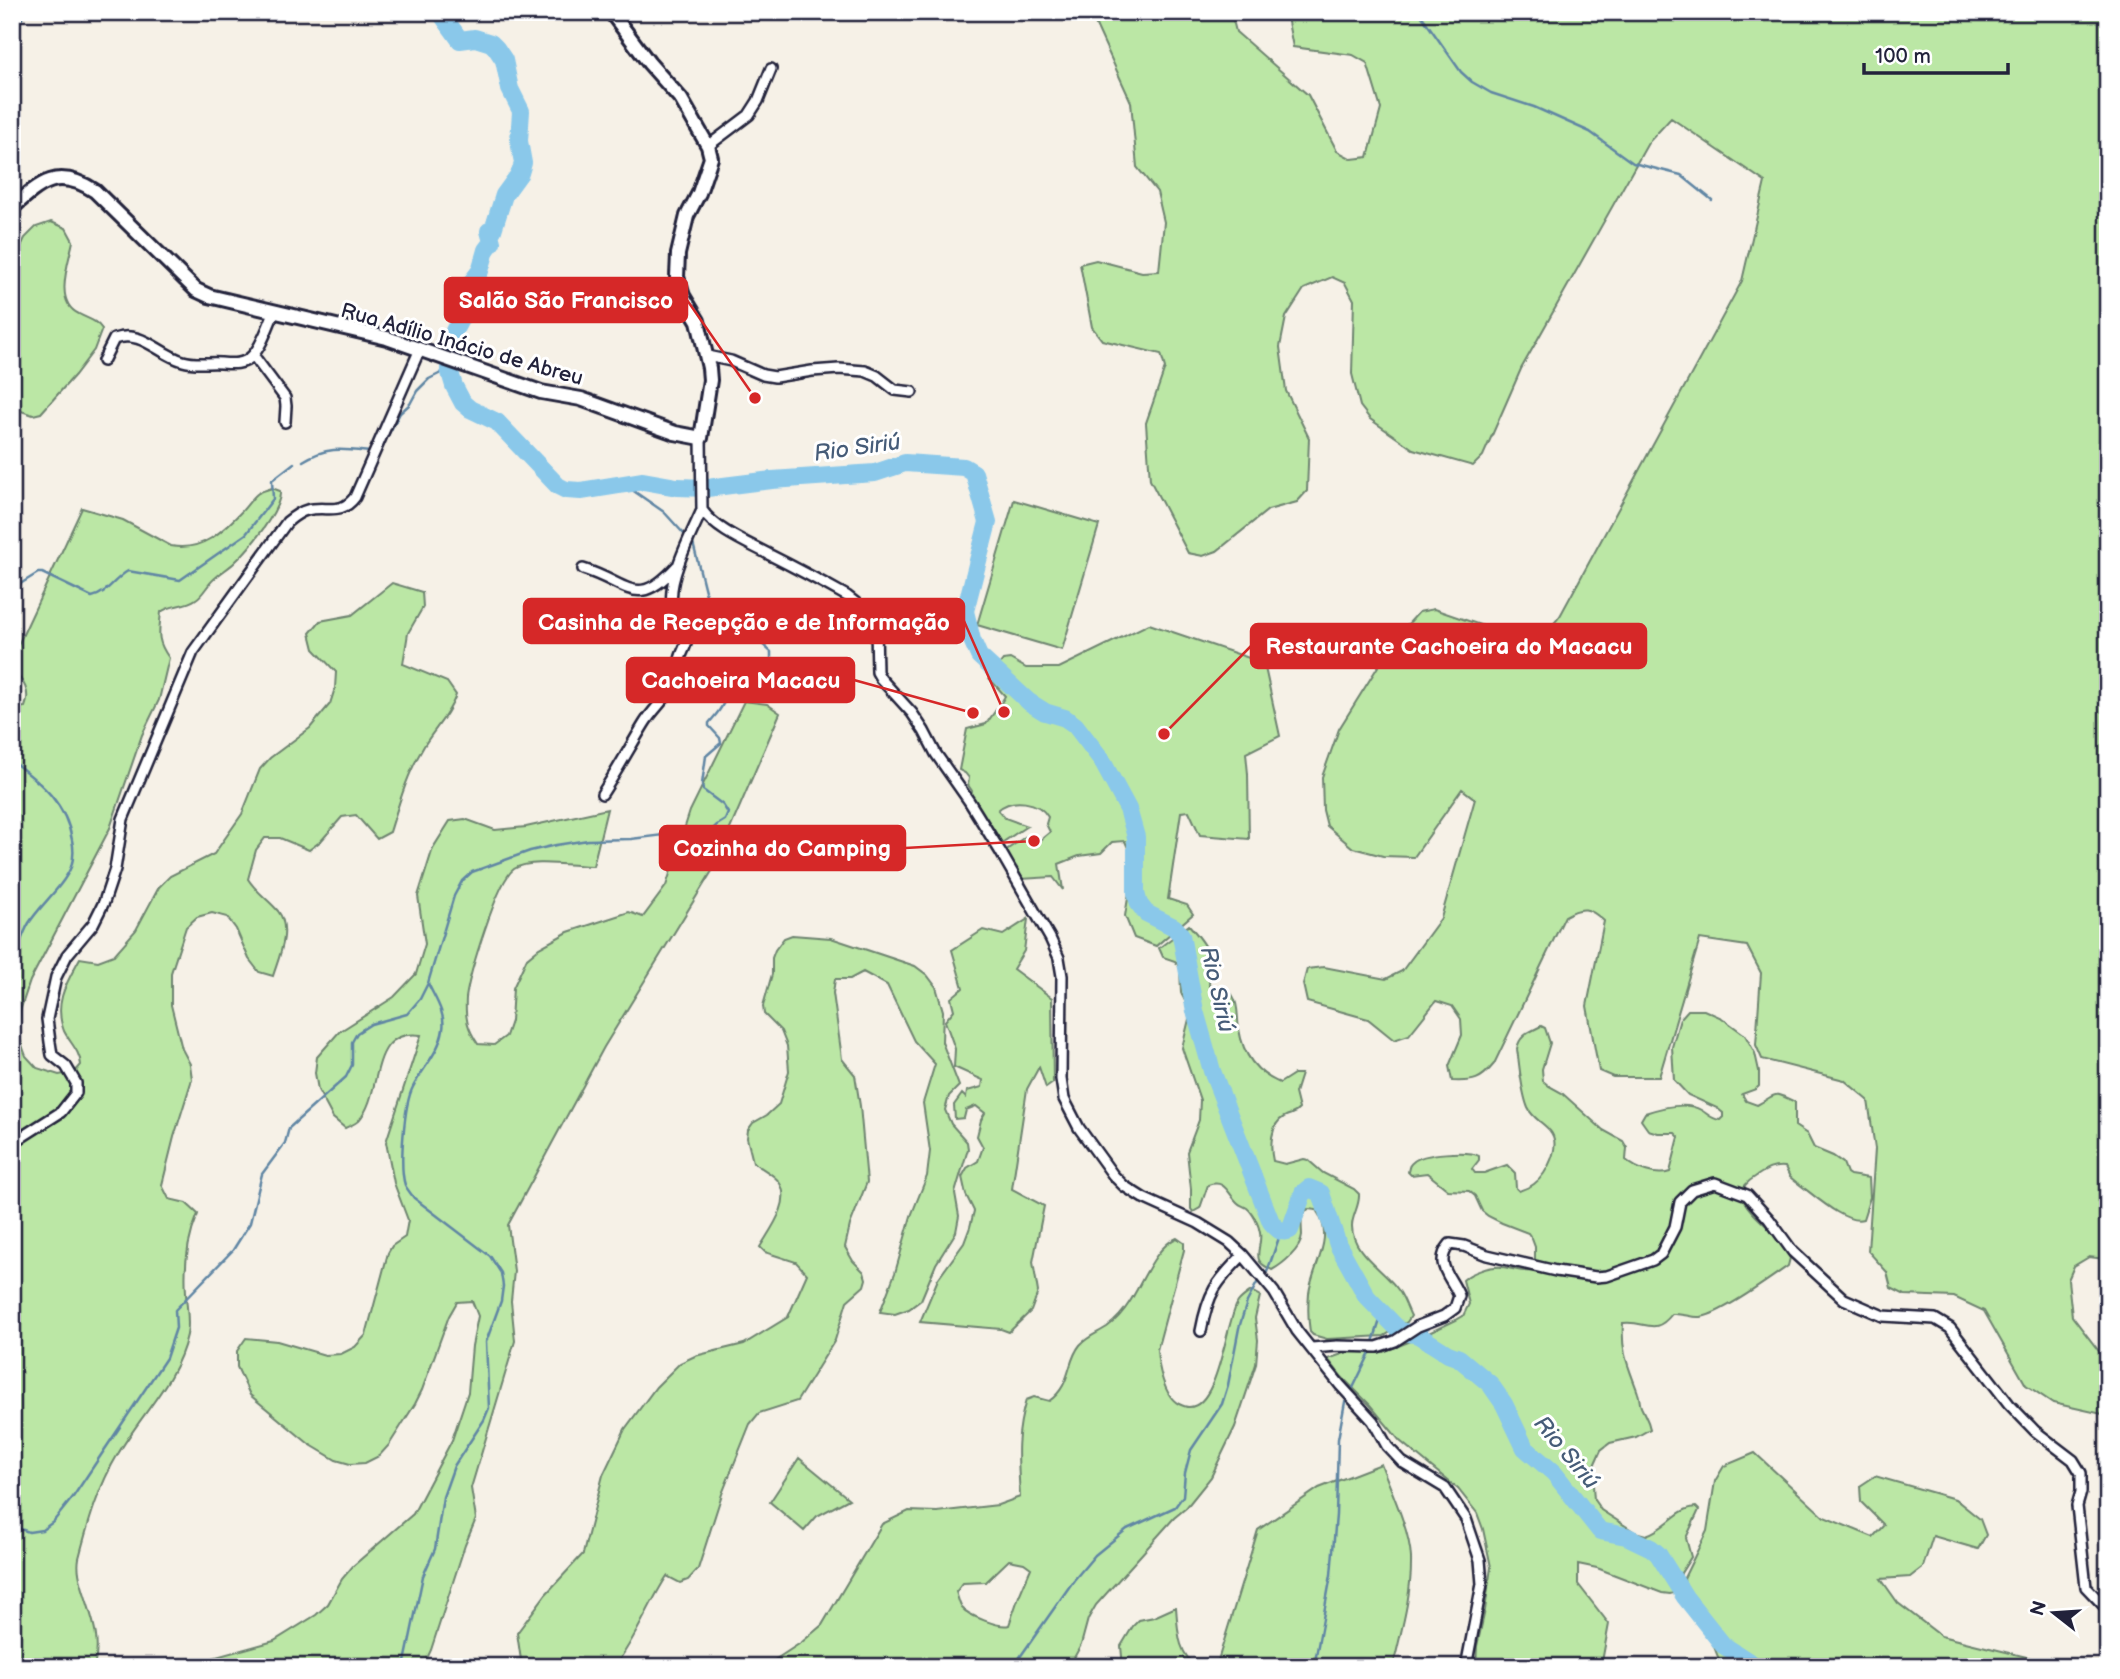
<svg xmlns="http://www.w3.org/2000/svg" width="2120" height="1679" font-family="'Balsamiq Sans',sans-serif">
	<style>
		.green { fill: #bbe7a5; stroke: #6e8470; stroke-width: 2; fill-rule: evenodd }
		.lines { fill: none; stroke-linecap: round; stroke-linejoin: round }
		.stream { stroke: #6086a4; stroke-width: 2.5 }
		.river { stroke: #8ac8ea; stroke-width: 18 }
		.street-casing { stroke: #22223b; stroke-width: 14 }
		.secondary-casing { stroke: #22223b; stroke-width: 18 }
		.street { stroke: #fff; stroke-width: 9 }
		.secondary { stroke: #fff; stroke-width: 12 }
		.labels { text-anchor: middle; stroke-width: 6; stroke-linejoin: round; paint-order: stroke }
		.street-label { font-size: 21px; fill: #22223b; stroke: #fff }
		.water-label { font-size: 23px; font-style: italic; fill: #465c78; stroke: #fff }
		.leader { fill: none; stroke: #d62828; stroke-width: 2.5 }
		.callout-dot { fill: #d62828; stroke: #fff; stroke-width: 2.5 }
		.callout { fill: #d62828; stroke: #d62828; stroke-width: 2.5 }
		.callout-label { font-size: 23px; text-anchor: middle; font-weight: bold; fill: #fff }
	</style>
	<rect width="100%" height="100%" fill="#f6f1e7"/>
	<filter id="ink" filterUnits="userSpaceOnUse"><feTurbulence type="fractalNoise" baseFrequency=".0143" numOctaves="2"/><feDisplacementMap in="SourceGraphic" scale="14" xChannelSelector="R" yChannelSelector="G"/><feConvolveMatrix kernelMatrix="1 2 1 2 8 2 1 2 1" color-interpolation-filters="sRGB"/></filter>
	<g filter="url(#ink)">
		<path class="green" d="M1090,12H1231L1236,32L1308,95L1337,151L1352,159L1368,157L1381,109L1367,63L1353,55L1293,47L1286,12H2108V1261L2105,1259L2089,1257L2074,1266L2068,1280L2072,1316L2108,1363V1410L2102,1414L2053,1403L2026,1385L1984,1311L1954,1297L1905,1295L1891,1288L1887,1272L1868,1251L1875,1149L1868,1100L1844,1080L1762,1059L1756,1045L1761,973L1747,946L1700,939L1659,1077H1613L1599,1071L1587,1006L1604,921C1589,907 1582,906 1565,916L1494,1064C1481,1080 1474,1082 1452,1081L1449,1066L1462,1035L1461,1019L1452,1006L1436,1001L1409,1035L1394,1040L1368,1019L1307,1002L1303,984L1307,969L1324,967L1386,979L1402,971L1441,918L1475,799L1462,789L1414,857L1383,856L1353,848L1327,826L1323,810L1322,777L1339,729L1397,636L1419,612L1434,609L1512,636L1543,637L1560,616L1742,281L1765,182L1671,118L1648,143L1521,369L1483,456L1473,466L1413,449L1370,419L1360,406L1352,374L1354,300L1345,283L1332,277L1304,289L1286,317L1280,347L1286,391L1309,438L1307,491L1297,502L1268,510L1217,551L1203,556L1188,553L1150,480L1146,423L1165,368L1161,354L1102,340L1092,327L1080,264L1096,260L1142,272L1159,271L1164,222L1157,192L1137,167L1131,102Z
			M51,222L66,228L73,241C69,262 53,302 79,314C88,319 96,320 102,329L94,350L75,375L41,413L33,415L12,408V265L25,238L36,227Z
			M272,488L280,491C282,509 249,549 235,562C229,568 220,573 214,579C207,585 203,595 196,599C185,607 171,604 161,612C159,633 156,640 169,658L159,700L142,735L110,828L30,981L20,1011L18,1034L26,1056L37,1068L59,1075L75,1072L81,1065C80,1051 70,1043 64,1031C53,1003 67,982 80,958L98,961L114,955L136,930L159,887L170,876L214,854L242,814L260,769L270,758L310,728L330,704L335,688L336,672L314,649L310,633L320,621L352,615L392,583L422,592L423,607L408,633L403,664L447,682L456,695C449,715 435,728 424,746C408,772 399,803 390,832L377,839L356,815L342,817L321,841L309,850L280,838H265L256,850L248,879C257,893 268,899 278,911C292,929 279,957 273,976L259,972L249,959L236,929L227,917L212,913L197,917L186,927L171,973V1005L182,1049L190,1064L192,1079L174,1137L162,1185L169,1199L186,1203L198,1214C188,1238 184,1266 186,1292C186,1305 190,1322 187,1335C177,1381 141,1414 118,1454C99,1485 88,1523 79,1558C77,1569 80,1579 83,1589C91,1616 102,1639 94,1667H12V1460L15,1450L12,1446V850L17,837L12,831V708L25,707C31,693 24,679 12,672V658L82,508L123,520L171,546C202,552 223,531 242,511C247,506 251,499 257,494C261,491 267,490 272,488Z
			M1014,500L1099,525L1062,650L977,625Z
			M1149,624L1264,663L1280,736L1246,753L1248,774L1249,839L1200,835L1189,811L1181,812L1168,899L1187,905L1193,914L1156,946L1134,938L1125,916L1134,862L1125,841L1112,842L1101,853L1079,856L1059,864L1063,890L1053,877L1021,879L1005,851L1025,837L1032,847L1050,832L1046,824L1048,817C1039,801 1012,797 998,810L1005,818L1027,826L1000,844L971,796L972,791L968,785L969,778L965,773L959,770L967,729L986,724L996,710L1004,717L1009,712L1001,703L1005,696L989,678L1003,660L1010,659L1026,668H1059Z
			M744,701L767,704L780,713L712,871L604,1047L508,1225L514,1271L511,1301L515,1341L471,1488L476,1519L465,1545L431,1650L423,1667H180L274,1641L316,1615L328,1604L342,1579L353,1566L413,1514L452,1440L468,1392L472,1346L478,1316L472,1301L457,1302L449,1316L422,1390L415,1404L389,1445L379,1456L365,1463L350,1464L336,1460L309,1444L250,1395L237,1367V1351L246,1338L277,1341L325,1355L341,1354L355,1347L366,1335L388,1253L392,1246L405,1237L408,1220L394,1183L386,1142L421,1035C367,1028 384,1093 359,1120C356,1124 349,1126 345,1128L333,1118L318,1090L315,1073L317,1057L339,1032L394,997L416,974L425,944L418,896L433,848L450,821L465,819L495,830L526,827L607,809L593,866C573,866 530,858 514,869C497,881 469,976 466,998C465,1018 467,1028 478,1044L494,1045L506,1036L511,1021L513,988L527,958L539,948L568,932L629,912L643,917L666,886L690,811Z
			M1028,919L1024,951L1013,969L1052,998L1053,1083L1046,1088L1039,1067L1027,1089L1012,1189L1044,1206L1033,1262L1038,1292L1031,1311L1009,1332L1001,1329L920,1322L938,1279L964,1243L970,1227L974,1211L966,1195L962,1177L967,1168L978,1161L983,1147L977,1136L981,1120L985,1113L976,1106L966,1110L964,1118L955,1119L954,1105L962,1094L966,1098L967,1091L982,1087L983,1080L954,1067L955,1049L945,1021L954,1010L951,998L963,988L952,950L983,930L1003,935Z
			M1189,925C1212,951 1210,952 1209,986C1217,987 1228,988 1233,996C1239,1005 1237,1018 1239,1029C1243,1055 1256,1073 1280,1083L1294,1074H1301L1295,1093L1299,1109C1294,1115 1291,1113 1284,1117C1270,1124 1270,1148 1273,1161L1285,1164L1304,1159L1308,1160L1323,1173L1354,1189L1359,1194C1360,1206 1352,1215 1352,1226C1352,1254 1385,1270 1399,1291C1404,1298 1407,1308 1411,1316L1407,1322L1384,1336L1327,1339L1313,1335L1310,1332C1308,1320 1308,1305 1309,1293C1313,1264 1336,1238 1316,1210L1308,1209C1299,1218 1302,1224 1302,1236C1301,1249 1283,1264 1272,1270C1267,1267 1262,1266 1259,1260C1256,1252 1262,1242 1260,1233C1259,1225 1253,1213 1247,1208C1244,1206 1240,1205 1238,1203C1227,1193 1226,1179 1208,1185L1200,1208L1193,1212L1191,1209V1189L1187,1152L1199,1120L1200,1100L1182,1048L1189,1019L1188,1007L1181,993L1180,968L1175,961L1163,957L1159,948Z
			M792,935L831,938L915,966L927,975L936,987L943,1011L942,1042L959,1086L949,1096L945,1110L951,1124L967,1142L968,1149L955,1193L959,1216L956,1232L936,1264L921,1300L909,1309L895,1314L880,1312L895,1273L911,1216L927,1176L930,1151L923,1103L935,1064L914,1041L887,985L863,972L850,979H835L833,993L841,1051L842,1059L855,1075L860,1106L867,1182L850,1225L845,1247L853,1261L864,1272L866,1279L864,1286L847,1301L835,1340L797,1401L759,1413L750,1424L722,1494L698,1569L688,1580L680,1583L667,1576C648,1605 636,1639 614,1667H522L517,1633L546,1594L583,1554L603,1475L625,1429L656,1387L680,1363L695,1356L744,1344L788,1317L807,1274L796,1262L765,1252L760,1247C770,1230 793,1201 779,1182C774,1174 760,1168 753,1162L747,1138L748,1130L753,1123L767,1115L779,1104L789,1071L787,1046L781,1031L764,1014L763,1006L772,974V958L775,950L784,938Z
			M1688,1010H1704L1722,1018L1745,1035L1755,1053L1759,1071V1086L1756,1089L1742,1094L1746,1101L1757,1105C1778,1094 1771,1090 1795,1102V1126L1807,1134L1814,1148L1833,1156L1843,1163L1847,1173L1850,1175L1869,1178L1870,1197L1863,1219C1845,1225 1812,1193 1796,1182L1790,1177L1785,1167C1771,1166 1766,1170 1755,1177C1724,1195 1757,1215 1771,1231C1779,1239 1784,1249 1790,1258L1788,1266C1771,1278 1719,1316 1700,1317C1691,1318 1682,1313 1672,1314C1654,1337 1646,1320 1623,1323C1621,1353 1628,1365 1638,1393C1640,1398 1639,1404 1642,1409C1646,1418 1648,1419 1650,1429L1636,1437L1610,1443L1601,1450L1592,1470L1594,1500L1601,1510L1635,1532L1646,1535C1665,1530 1677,1508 1696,1507L1699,1510L1686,1538L1691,1557L1681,1573L1677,1592L1670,1594L1662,1593L1597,1568L1578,1564V1584L1609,1624L1601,1667H1476L1477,1646L1485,1610L1491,1567L1483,1529L1477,1513L1458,1489L1400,1441L1370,1405L1342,1377L1328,1359L1356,1349L1371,1353L1383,1352L1416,1339L1456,1320L1463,1316L1469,1304L1463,1280C1471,1272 1491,1266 1502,1267C1513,1268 1521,1273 1532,1271L1535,1260V1247L1532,1239L1528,1233L1502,1223L1488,1216L1482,1211L1475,1196L1469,1191L1448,1190L1427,1173L1411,1175L1408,1172C1409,1167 1409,1165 1413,1162C1422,1153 1469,1150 1479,1156V1160L1472,1169L1475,1173H1484L1507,1165L1515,1173L1516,1188L1519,1191C1524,1189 1530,1187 1534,1184C1547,1174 1562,1145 1550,1131C1543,1122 1533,1119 1528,1108C1521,1091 1520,1068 1517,1049C1519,1035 1530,1032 1541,1026L1545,1028L1550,1043L1542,1069L1543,1081L1549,1086L1562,1093L1603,1130L1623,1141L1627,1148L1626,1160C1636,1169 1656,1177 1670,1172L1679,1137L1675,1133H1658L1648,1130L1641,1120L1645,1113C1660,1108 1686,1101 1701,1110C1708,1114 1711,1119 1720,1120L1723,1117V1113L1717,1108L1688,1095L1674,1080L1672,1047L1680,1019Z
			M1177,1238L1184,1243V1250L1157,1350C1158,1365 1164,1397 1179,1404C1181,1405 1187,1407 1189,1407C1219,1407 1226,1320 1238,1302C1241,1298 1247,1294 1251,1291L1260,1296L1255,1318L1258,1340L1256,1364L1235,1427L1211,1477L1186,1508L1174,1518L1096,1605L1088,1619L1081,1645L1069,1667H764L802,1642L822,1625L882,1524L909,1511L937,1512L998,1505L1020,1497C1018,1460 1015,1437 1026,1400L1034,1397L1049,1401C1072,1385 1066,1362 1080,1345C1088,1336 1098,1333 1107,1327C1115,1321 1124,1311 1129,1303C1142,1284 1155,1246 1177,1238ZM1009,1560L1024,1563L1031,1568L1019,1596L1009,1625C1000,1628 969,1616 962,1608C959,1604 958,1597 956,1592L963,1583L986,1582Z
			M1755,1453L1824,1517L1873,1537L1884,1525L1861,1502L1860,1486L1875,1476L1955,1499L1980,1519L1986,1535L1978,1549L1933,1536L1923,1567L1910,1577L1881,1579L1898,1603L1941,1636L2043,1661L2050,1667H1722L1705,1624L1686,1595L1684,1578L1707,1531L1715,1481L1724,1466Z
			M799,1458L849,1499L817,1516L804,1531L770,1502Z
			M1381,1464C1391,1490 1410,1531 1411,1558C1412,1595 1401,1631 1393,1667H1216L1258,1530L1319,1488Z
			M1176,1607C1178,1629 1177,1654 1198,1667H1123L1121,1646L1133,1626L1139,1620L1154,1617Z"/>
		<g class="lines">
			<path class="stream" d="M1419,12L1461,72L1472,82L1491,93L1534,107L1590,132L1633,163L1681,175L1712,200
				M12,39L25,12
				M382,447L400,413L410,404L417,391L429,379L449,369
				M303,461C327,446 343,449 370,452
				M622,483L664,512L684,534
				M12,589L38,573H42L92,597C107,594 115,578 128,571L180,580L246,534L273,499L272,480L294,463
				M12,761C41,783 66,803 72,840C74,849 74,858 71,867C62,888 41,904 29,923C22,935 18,950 12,963
				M1267,1272L1281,1232
				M1373,1342L1382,1314
				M1352,1390L1371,1351
				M12,1526L29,1532L42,1530L53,1522L73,1497L166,1358L176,1328L175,1310L233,1250L250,1223L262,1174L285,1143L289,1128L346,1077L352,1065V1042L357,1033L371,1024L407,1014L420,999L428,983L454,896L462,881L472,872L530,851L556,845L588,840L631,839L713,829L717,825L725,820L728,813L723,805L703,790L702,784L706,756L721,743L720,738L709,726V723C714,717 720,711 723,704C733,688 734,670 752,661L759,669L766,668L771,662V652L759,641L721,622L710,611L693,543
				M404,1667L423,1576L435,1549L443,1497L454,1466L484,1420L489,1408L486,1342L501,1301L503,1286L501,1273L490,1256L414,1198C411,1194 407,1189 405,1185C399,1167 404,1104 413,1087C423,1068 440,1051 443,1029C446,1013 434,997 428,983
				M1013,1667L1074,1580L1095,1555L1127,1529L1175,1507L1183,1496L1185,1473L1191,1450L1222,1404L1228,1385L1239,1328L1247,1302L1258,1281
				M1314,1667L1331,1575L1336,1515L1338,1439L1345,1402"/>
			<path class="river" d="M440,12L460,40L475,38L491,43L496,48L504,60L510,89L521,111L519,141L523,163L520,173L504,195L493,230L489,231L492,242L486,250L480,271L468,287L467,306L454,331L449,369L454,386L463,403L470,409L497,422L558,486L566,490L581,491L643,481L677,487L707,488L772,480L875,473L905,463L964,467L974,473L988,522L965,611L972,640L979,656L1029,702L1045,712L1065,718L1075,725L1101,759L1128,809L1136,837V893L1139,904L1146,913L1174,927L1181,935L1195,1011L1212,1071L1271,1222C1277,1229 1281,1234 1290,1230L1303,1193L1309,1188L1321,1193L1338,1245L1367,1297L1400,1331L1418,1335L1448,1354L1459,1358L1490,1384L1504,1404L1525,1448L1554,1473L1600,1531L1626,1536L1651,1548L1658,1554L1685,1597L1723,1645L1757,1667"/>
			<g class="street-casing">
				<path id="street" d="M708,146L749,115L758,101L771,69
					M253,355L285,398L286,406L285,422
					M707,356L731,361L763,375L775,377L812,371L839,369L865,371L877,376L895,390L912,392
					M103,361L114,339C142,329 158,354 183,361C196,365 208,362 221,363C232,364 244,365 252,356C262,346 268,326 274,313
					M701,438L702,510C717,531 748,543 770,555C796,568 822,582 847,596L861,607L871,618L876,629L877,672L881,679L912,713L924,731L936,754L969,801L1000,851L1050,938L1059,958L1062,976L1061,1079L1064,1099L1079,1128L1113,1175L1124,1186L1143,1198L1198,1223L1229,1242L1243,1255L1274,1292L1297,1331L1340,1385L1373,1421L1387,1446L1402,1462L1445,1488L1466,1519L1480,1560L1482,1584L1466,1667
					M583,569C629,583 636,611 677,566
					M602,794C617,771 630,747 644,724C653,709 668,697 676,681C679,674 678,668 680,660C681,653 686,647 687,640C691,624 675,617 672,602C668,578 692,533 702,510
					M12,1140H17L61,1112L76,1093V1083L66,1066L52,1055L50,1042L47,1019L56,977L67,955L93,924L104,902L115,869L123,819L193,652L287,522C293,517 299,512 307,510C326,505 341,516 355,497L420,349
					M1201,1331C1208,1293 1216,1282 1243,1255
					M1312,1348L1337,1346L1377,1347L1395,1341L1418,1326L1444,1316L1455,1308L1459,1296C1451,1276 1433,1264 1450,1244L1464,1246L1487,1255L1556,1271L1596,1277L1607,1276L1653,1260L1661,1254L1675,1227L1680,1202L1692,1190L1715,1183L1747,1195L1769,1219L1793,1252L1844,1299L1883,1316L1935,1319L1950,1328L2009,1404L2035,1431L2073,1460L2081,1473V1492L2077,1506L2086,1587L2108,1610"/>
			</g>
			<g class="secondary-casing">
				<path id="secondary" d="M12,208C41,182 58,167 95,191L196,290L209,296L387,338L541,392L581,399L675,433L701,438L710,380L709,368L698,321L683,296L677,277L678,254L687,216L699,193L711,158L708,146L681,99L649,63L611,12"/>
			</g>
			<use href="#street" class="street"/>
			<use href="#secondary" class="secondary"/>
		</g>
	</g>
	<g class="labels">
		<g class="street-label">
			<text transform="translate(462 344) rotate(16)" y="7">Rua Adílio Inácio de Abreu</text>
		</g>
		<g class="water-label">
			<text transform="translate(857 447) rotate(-8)" y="8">Rio Siriú</text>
			<text transform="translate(1218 989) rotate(77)" y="8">Rio Siriú</text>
			<text transform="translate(1567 1452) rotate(50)" y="8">Rio Siriú</text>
		</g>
	</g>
	<path class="leader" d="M755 398L687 300M1004 712L964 621M1164 734L1251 646M973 713L854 680M1034 841L905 848"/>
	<g class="callout-dot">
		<circle cx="755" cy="398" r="7"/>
		<circle cx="1004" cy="712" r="7"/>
		<circle cx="1164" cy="734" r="7"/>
		<circle cx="973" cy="713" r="7"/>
		<circle cx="1034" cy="841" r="7"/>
	</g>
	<g class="callout">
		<rect x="445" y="278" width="242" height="44" rx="7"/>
		<rect x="524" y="599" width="440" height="44" rx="7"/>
		<rect x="1251" y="624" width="395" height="44" rx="7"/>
		<rect x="627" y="658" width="227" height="44" rx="7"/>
		<rect x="660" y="826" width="245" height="44" rx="7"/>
	</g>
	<g class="callout-label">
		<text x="566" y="308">Salão São Francisco</text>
		<text x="744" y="630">Casinha de Recepção e de Informação</text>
		<text x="1449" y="654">Restaurante Cachoeira do Macacu</text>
		<text x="741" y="688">Cachoeira Macacu</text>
		<text x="782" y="856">Cozinha do Camping</text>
	</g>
	<rect width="2120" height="1679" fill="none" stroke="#fff" stroke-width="42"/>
	<rect x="21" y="21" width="2078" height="1637" fill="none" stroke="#22223b" stroke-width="2.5" filter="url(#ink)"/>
	<g transform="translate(2054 1613) rotate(287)" stroke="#ffffff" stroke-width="5" paint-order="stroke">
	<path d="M0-5L12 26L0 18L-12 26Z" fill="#22223b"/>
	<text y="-10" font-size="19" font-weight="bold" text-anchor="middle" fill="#22223b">N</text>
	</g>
	<path d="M1864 63v10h144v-10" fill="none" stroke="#22223b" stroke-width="3.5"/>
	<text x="1875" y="63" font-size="21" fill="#22223b" stroke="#ffffff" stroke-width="5" paint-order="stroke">100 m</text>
</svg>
